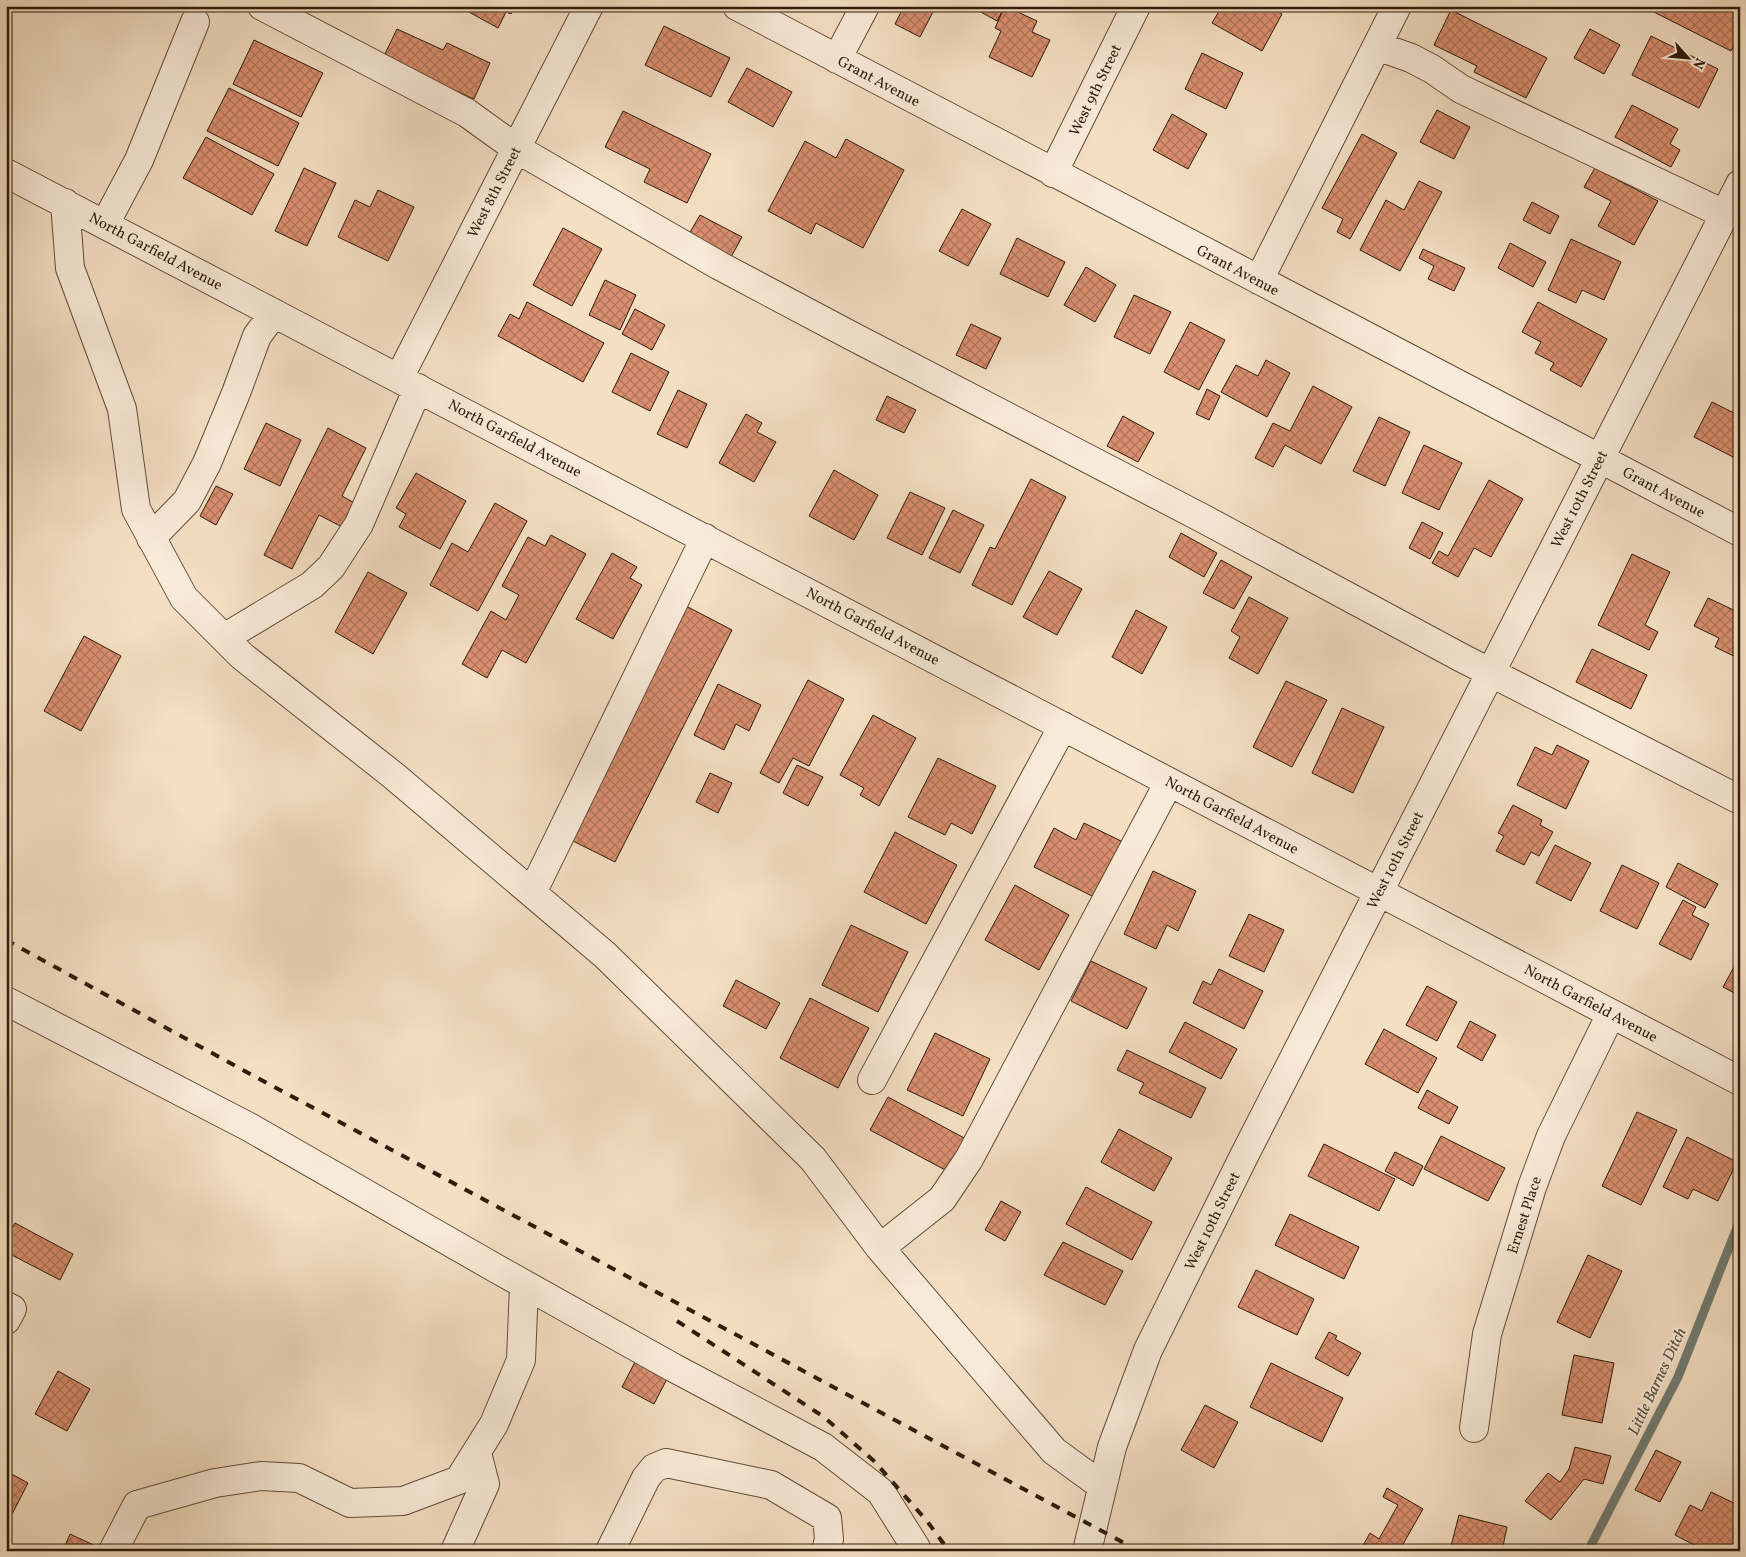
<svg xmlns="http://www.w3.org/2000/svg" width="1746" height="1557" font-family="Vollkorn,serif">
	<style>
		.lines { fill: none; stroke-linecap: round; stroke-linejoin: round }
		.stream { stroke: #707c72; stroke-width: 9 }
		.building { fill: url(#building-cross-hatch); stroke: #2f1c0a }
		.minor-casing { stroke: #604d38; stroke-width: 30 }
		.minor { stroke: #f8ead8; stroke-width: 28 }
		.rail { stroke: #2f1c0a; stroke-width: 4; stroke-dasharray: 9 9; stroke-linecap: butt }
		.labels { text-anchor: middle; stroke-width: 4; stroke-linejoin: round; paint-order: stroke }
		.street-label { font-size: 15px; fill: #2f1c0a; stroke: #f8ead8 }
		.water-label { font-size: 16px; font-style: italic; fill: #504c3e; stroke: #f8ead8 }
	</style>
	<defs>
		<pattern id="building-cross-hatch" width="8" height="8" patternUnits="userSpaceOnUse" patternTransform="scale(1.25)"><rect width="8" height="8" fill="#da8f70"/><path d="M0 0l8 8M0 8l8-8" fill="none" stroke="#b1745a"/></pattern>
	</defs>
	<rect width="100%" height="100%" fill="#f4dfc3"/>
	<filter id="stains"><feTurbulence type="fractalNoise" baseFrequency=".004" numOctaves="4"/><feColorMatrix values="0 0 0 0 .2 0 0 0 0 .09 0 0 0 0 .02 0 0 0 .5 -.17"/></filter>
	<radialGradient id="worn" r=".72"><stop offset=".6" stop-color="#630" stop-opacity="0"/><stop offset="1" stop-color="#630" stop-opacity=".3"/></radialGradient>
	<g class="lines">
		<path class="stream" d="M1588,1551L1678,1377L1740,1220"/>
	</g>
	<path class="building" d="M458,6H515L511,14L506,12L498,28Z
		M904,6H936L920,37L895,24Z
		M970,6H1005L997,21Z
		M1005,6L1037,21L1032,32L1050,40L1032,77L989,57L1001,31L995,28Z
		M1222,6H1267L1282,14L1262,51L1212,23Z
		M1642,6H1740V35L1731,51Z
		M1451,10L1547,58L1526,98L1474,72L1477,66L1434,45Z
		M664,26L730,58L711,97L645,65Z
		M397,29L443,50L447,43L490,63L474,99L383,58Z
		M1590,29L1620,45L1604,74L1574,58Z
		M1651,36L1718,69L1699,108L1632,75Z
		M254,40L323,73L301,117L233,84Z
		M1202,53L1243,73L1226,109L1185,89Z
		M747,68L792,92L773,127L728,102Z
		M229,88L299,123L278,166L207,131Z
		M1632,105L1678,129L1670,144L1680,150L1671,167L1615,137Z
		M1437,110L1470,127L1454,159L1420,142Z
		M623,111L711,154L687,203L644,182L650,169L605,147Z
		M1172,114L1207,134L1188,169L1153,150Z
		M1362,134L1397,153L1350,239L1337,232L1343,219L1322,208Z
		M206,137L274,174L252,215L183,178Z
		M846,139L904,170L863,248L816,223L811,234L768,211L805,141L836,158Z
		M304,168L336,183L307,246L275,231Z
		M1595,168L1658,201L1634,245L1598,226L1611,201L1584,187Z
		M1419,181L1442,192L1400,271L1360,250L1386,200L1404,210Z
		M378,190L414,207L388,261L338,237L355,200L370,207Z
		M1532,202L1559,216L1550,234L1523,220Z
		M962,209L991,224L968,266L939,251Z
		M700,215L742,237L731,257L689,234Z
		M563,228L602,249L572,306L533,285Z
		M1017,238L1065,262L1048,297L1000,274Z
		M1571,239L1621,262L1604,300L1582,290L1576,303L1548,290Z
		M1510,243L1546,262L1533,287L1498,268Z
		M1423,249L1465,268L1454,291L1428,279L1434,266L1419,258Z
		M1086,267L1116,285L1095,322L1064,305Z
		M605,280L636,295L620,330L589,315Z
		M1134,295L1171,312L1150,354L1114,337Z
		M527,302L604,343L583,382L498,336L510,314L519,319Z
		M1538,302L1607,339L1581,387L1550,370L1554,363L1535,353L1541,342L1522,332Z
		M635,309L665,325L652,350L622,334Z
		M1190,322L1225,340L1199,390L1164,372Z
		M971,324L1001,338L986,369L956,355Z
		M631,353L669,372L650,411L612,392Z
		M1266,360L1290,373L1267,417L1221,392L1236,365L1258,376Z
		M1313,386L1352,407L1321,464L1285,445L1273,467L1255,458L1273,423L1290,431Z
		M1207,389L1220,396L1209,420L1196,414Z
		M678,390L707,404L687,448L657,434Z
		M887,396L916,410L904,433L876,420Z
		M1712,402L1740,416V449L1735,458L1694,437Z
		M746,414L762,423L757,432L776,442L754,482L719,463Z
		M1123,416L1154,433L1138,462L1107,446Z
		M1379,417L1410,432L1385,486L1353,471Z
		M266,423L301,440L280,486L244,469Z
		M328,428L366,448L342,496L358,505L346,529L319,515L292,569L264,555Z
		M1424,445L1462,463L1439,510L1402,493Z
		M834,470L878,495L854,540L809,516Z
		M416,473L466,501L440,549L399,527L406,514L396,508Z
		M1031,479L1066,497L1012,605L972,585L990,547L995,549Z
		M1489,480L1523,499L1491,557L1474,548L1458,577L1432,563L1439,551L1448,556Z
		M216,486L233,494L216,525L200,516Z
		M910,492L945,508L922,555L887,538Z
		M495,503L527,521L478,611L430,585L452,543L468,552Z
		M953,510L984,525L960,573L929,558Z
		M1422,522L1443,533L1430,559L1409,548Z
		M1181,533L1217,553L1204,577L1169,557Z
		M551,535L586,554L526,663L502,650L487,678L462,664L491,611L506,620L519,595L502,586L528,537L545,546Z
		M612,553L637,567L630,578L642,585L613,639L576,619Z
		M1632,554L1670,572L1645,625L1658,632L1649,650L1598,625Z
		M1221,560L1252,577L1234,609L1203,593Z
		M1049,571L1082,589L1057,635L1023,617Z
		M368,572L407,593L373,654L335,632Z
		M1249,597L1288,618L1258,674L1229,658L1240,637L1231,631Z
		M1708,598L1740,613V659L1715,647L1719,638L1694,626Z
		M686,606L732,630L615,862L569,839Z
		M1136,610L1167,627L1142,674L1112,657Z
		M84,636L121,656L81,731L44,711Z
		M1592,649L1647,675L1631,709L1576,682Z
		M808,680L844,699L809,766L793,758L779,783L760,773Z
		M1286,681L1327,700L1292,767L1253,747Z
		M718,684L761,705L749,731L736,724L724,750L694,735Z
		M1342,708L1384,727L1353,793L1312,773Z
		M873,715L916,738L879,806L860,795L864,788L840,775Z
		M1557,745L1589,761L1566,809L1517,785L1535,747L1552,755Z
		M938,758L996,786L972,834L951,823L945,835L908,817Z
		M797,765L823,777L808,806L783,793Z
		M710,773L732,783L718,813L696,802Z
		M1513,805L1542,820L1540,825L1553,832L1539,856L1531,852L1524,865L1496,851L1504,836L1498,833Z
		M1084,823L1123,842L1096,898L1034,867L1054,828L1076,840Z
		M895,832L957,865L926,924L864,892Z
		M1555,845L1591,863L1571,901L1536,883Z
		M1678,863L1718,884L1705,908L1666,887Z
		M1622,865L1659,883L1637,929L1600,911Z
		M1153,871L1196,891L1178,931L1167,925L1156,949L1124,934Z
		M1015,885L1069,915L1039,970L985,940Z
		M1683,900L1696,907L1692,915L1709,924L1691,960L1659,944Z
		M1249,914L1284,930L1264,972L1229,956Z
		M851,925L908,952L878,1012L822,985Z
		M1740,956V996L1723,987Z
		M1091,961L1147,988L1127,1029L1071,1001Z
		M1219,969L1263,991L1244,1029L1193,1003L1203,981L1211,985Z
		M736,980L780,1003L766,1029L723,1006Z
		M1427,986L1457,1002L1437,1041L1406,1025Z
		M810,998L869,1028L838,1088L780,1058Z
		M1470,1021L1496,1035L1482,1061L1457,1047Z
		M1185,1022L1237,1049L1221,1079L1169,1052Z
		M1384,1029L1437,1058L1418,1093L1365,1064Z
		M935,1033L990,1059L963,1116L907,1090Z
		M1127,1050L1206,1088L1191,1118L1139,1093L1144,1083L1117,1070Z
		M1427,1090L1458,1107L1449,1124L1418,1108Z
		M888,1097L968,1140L951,1173L870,1130Z
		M1637,1112L1677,1130L1641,1205L1602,1186Z
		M1119,1129L1172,1158L1154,1191L1101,1162Z
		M1441,1136L1505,1168L1488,1201L1424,1169Z
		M1687,1137L1737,1162L1718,1201L1693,1189L1688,1199L1663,1187Z
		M1324,1144L1395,1179L1379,1211L1308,1176Z
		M1395,1152L1423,1166L1413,1186L1385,1171Z
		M1086,1187L1152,1222L1132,1260L1066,1224Z
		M1001,1201L1021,1212L1005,1241L985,1230Z
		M1290,1214L1359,1247L1344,1279L1275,1245Z
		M15,1223L73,1254L60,1280L6,1252V1238Z
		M1063,1242L1123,1271L1105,1305L1044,1275Z
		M1588,1255L1622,1271L1590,1338L1557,1322Z
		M1256,1270L1314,1299L1297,1335L1238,1307Z
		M1329,1332L1337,1336L1335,1339L1361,1353L1348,1376L1315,1358Z
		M1574,1355L1614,1363L1602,1423L1562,1415Z
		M635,1362L667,1379L654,1404L622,1387Z
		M1271,1363L1343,1398L1322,1442L1250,1407Z
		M58,1371L90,1389L67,1431L35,1414Z
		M1205,1405L1238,1422L1214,1468L1181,1450Z
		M1575,1447L1611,1456L1603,1484L1584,1479L1551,1520L1525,1501L1548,1473L1560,1482L1569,1469Z
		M1656,1450L1681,1462L1660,1502L1635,1490Z
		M6,1471L28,1483L6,1526Z
		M1387,1488L1423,1509L1402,1546L1411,1551H1360L1370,1533L1379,1539L1398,1505L1383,1497Z
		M1711,1492L1740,1506V1551H1706L1675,1535L1690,1505L1702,1511Z
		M1459,1515L1507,1527L1502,1551H1468L1451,1546Z
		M70,1534L102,1549L101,1551H63Z"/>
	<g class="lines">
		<g class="minor-casing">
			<path id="minor" d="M262,6L467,113L517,149L720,266L850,335L1202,518L1462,658L1740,800
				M737,6L1740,532
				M1377,46L1411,58L1432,69L1461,89L1724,214
				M837,59L865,6
				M6,173L1740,1081
				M1053,173L1136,6
				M65,203L70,268L122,409L136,509L184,598L242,656L394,776L605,955L813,1159L880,1248L1054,1451L1102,1486
				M105,224L139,160L195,22
				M1259,280L1397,6
				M399,378L589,6
				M151,538L187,501L207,463L236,393L257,336L274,313
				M224,638L312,585L331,567L359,524L418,388
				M532,893L705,538
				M6,1001L249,1127L497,1269L674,1368L823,1447L881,1492L916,1548L915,1551
				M872,1080L1063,726
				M880,1248L942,1199L969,1159L1169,782
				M6,1306L12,1309L6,1320
				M1474,1428L1487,1334L1532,1187L1551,1136L1611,1014
				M113,1551L137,1505L215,1483L261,1476L299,1478L350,1503L403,1501L459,1480L494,1424L521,1360L524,1285
				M455,1551L485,1484L477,1453
				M610,1551L646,1478L654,1468L666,1463L771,1485L827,1518L829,1539L826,1551
				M1087,1551L1112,1447L1148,1350L1244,1156L1740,184"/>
		</g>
		<use href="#minor" class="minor"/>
		<path class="rail" d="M6,940L252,1075L1139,1551
			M677,1321L824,1417L874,1461L927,1521L949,1551"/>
	</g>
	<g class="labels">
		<g class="street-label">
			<text transform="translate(879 81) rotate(28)" y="5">Grant Avenue</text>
			<text transform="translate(1095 90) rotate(-64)" y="5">West 9th Street</text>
			<text transform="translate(494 192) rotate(-63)" y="5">West 8th Street</text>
			<text transform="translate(156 251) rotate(28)" y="5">North Garfield Avenue</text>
			<text transform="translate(1238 270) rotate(28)" y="5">Grant Avenue</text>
			<text transform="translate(515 438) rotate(28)" y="5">North Garfield Avenue</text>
			<text transform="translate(1664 492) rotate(28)" y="5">Grant Avenue</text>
			<text transform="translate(1579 499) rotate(-63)" y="5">West 10th Street</text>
			<text transform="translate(873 626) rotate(28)" y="5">North Garfield Avenue</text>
			<text transform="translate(1232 815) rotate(28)" y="5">North Garfield Avenue</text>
			<text transform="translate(1395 860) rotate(-63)" y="5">West 10th Street</text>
			<text transform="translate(1591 1003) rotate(28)" y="5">North Garfield Avenue</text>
			<text transform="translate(1524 1215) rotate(-72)" y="5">Ernest Place</text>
			<text transform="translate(1212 1221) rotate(-64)" y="5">West 10th Street</text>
		</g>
		<g class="water-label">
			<text transform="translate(1656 1381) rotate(-65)" y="6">Little Barnes Ditch</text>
		</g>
	</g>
	<rect width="1746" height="1557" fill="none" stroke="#f4dfc3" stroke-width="25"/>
	<rect x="8" y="8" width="1731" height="1542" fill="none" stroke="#2f1c0a" stroke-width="2.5"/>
	<rect x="12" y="12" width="1721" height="1532" fill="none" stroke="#2f1c0a"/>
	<g transform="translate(1688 58) rotate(117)" stroke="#f8ead8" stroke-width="4" paint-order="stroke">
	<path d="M0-4L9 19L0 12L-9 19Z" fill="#2f1c0a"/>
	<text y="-8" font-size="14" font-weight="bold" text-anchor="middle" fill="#2f1c0a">N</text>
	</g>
	<rect width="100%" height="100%" filter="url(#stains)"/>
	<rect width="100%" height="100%" fill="url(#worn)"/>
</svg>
